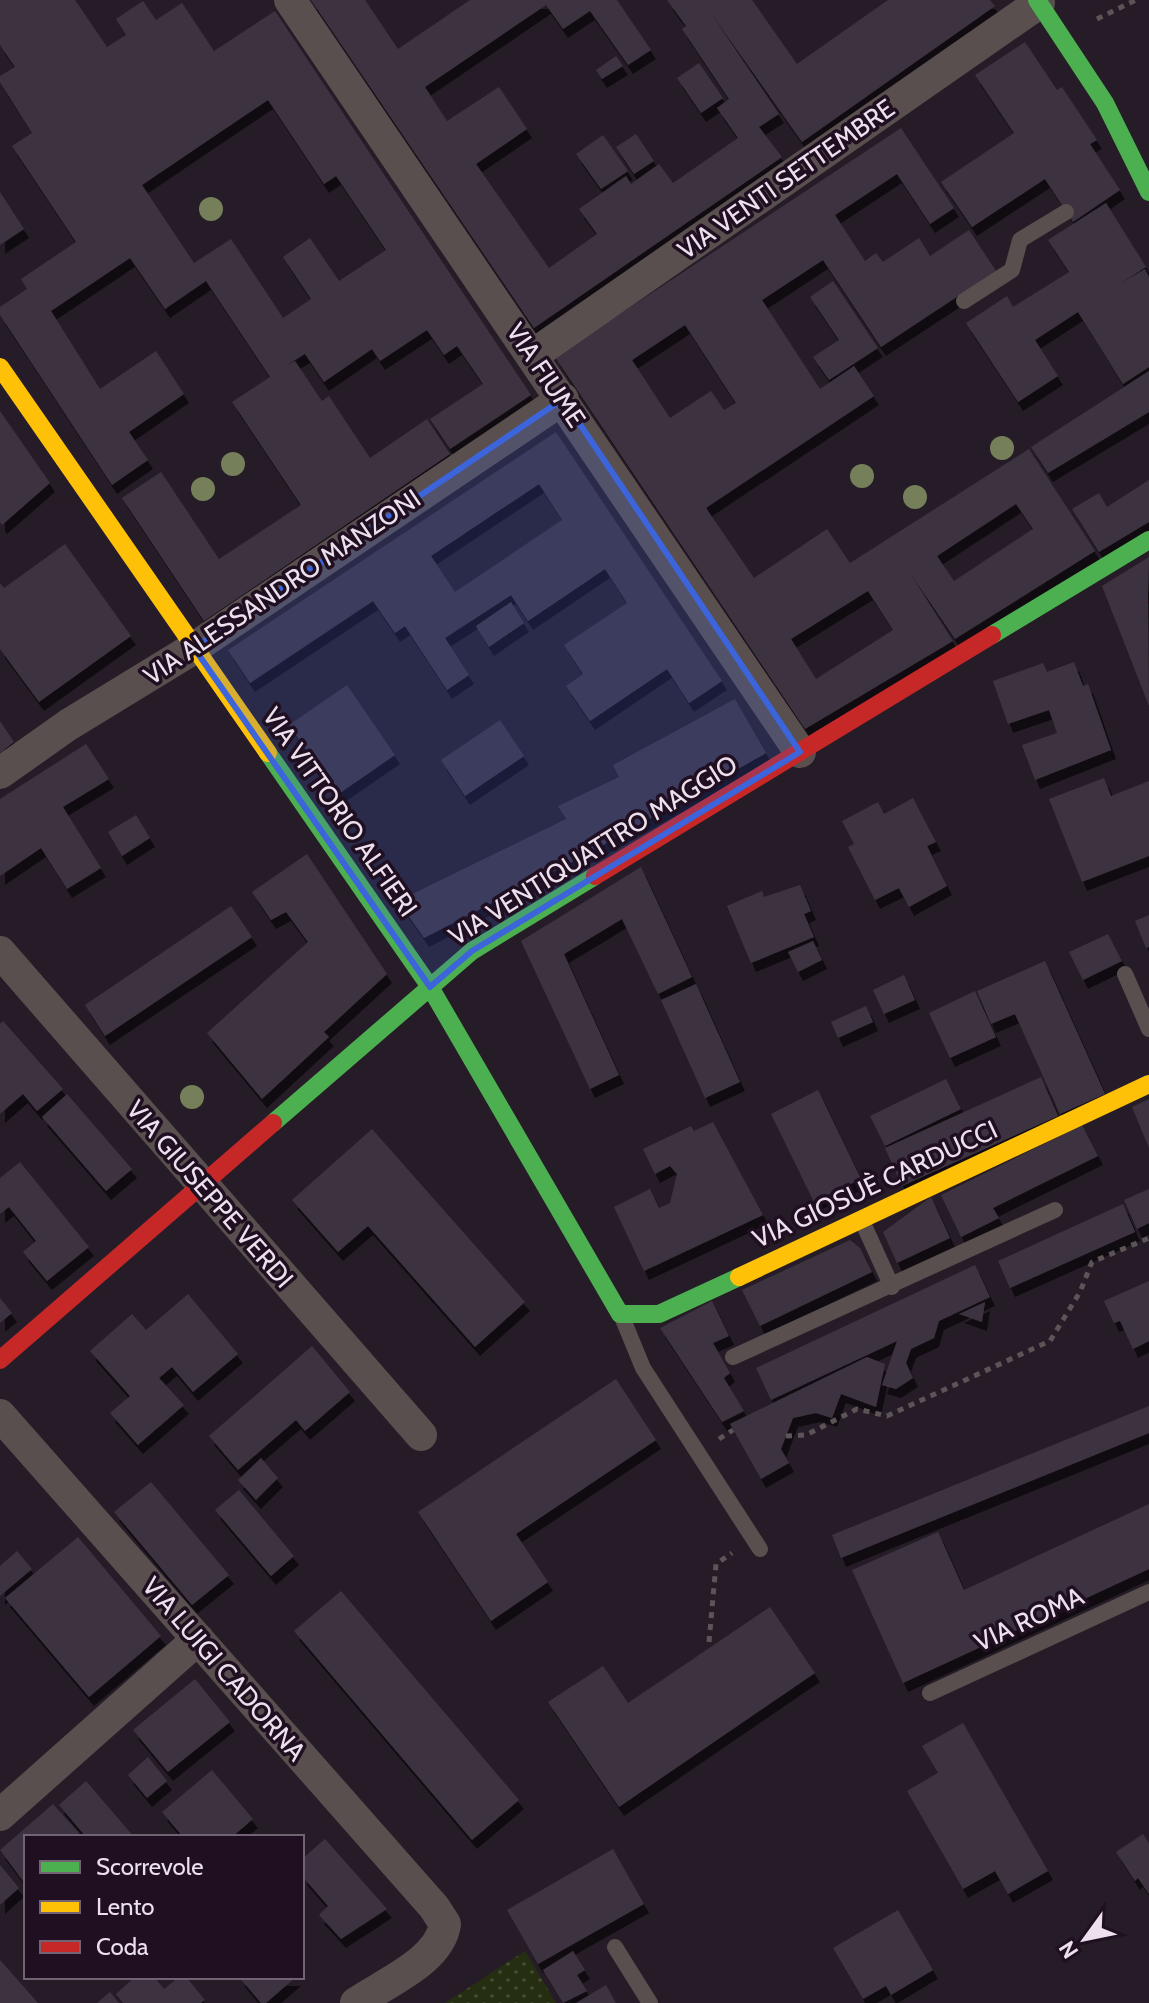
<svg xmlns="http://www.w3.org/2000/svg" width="1149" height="2003" font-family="Cabin,sans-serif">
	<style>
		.park { fill: url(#park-dots) }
		.building { fill: #3e333f; fill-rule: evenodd; filter: url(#shadow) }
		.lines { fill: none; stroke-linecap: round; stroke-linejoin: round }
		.path { stroke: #5c5457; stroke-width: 5; stroke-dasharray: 6 6; stroke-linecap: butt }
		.lane { stroke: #584f4e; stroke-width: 16 }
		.street { stroke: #584f4e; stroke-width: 32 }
		.fast { stroke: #4caf50; stroke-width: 18 }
		.slow { stroke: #ffc107; stroke-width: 18 }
		.jam { stroke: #c62828; stroke-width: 18 }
		.tree { fill: #75805a }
		.marked { fill: #3c64db; fill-opacity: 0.2; stroke: #3c64db; stroke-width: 6; stroke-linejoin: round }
		.labels { text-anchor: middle; stroke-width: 7; stroke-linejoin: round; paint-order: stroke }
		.street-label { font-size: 26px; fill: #ece0ed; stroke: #1f0f21 }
	</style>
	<defs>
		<pattern id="park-dots" width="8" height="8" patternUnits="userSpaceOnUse" patternTransform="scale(2)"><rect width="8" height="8" fill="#252e10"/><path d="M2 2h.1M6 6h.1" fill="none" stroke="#454c33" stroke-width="1.8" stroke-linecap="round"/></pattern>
		<filter id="shadow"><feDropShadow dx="5" dy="9" stdDeviation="0" flood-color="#0009"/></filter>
	</defs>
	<rect width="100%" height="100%" fill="#261c27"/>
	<path class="park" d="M525,1951L556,2003H445Z"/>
	<path class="building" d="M0,0H75L107,47L126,35L116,19L143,1L156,20L182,3L214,51L275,11L531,395L450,449L430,419L483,384L457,346L444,355L427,330L380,361L372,349L324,382L305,354L287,365L295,361L322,401L329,396L370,458L427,419L450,454L204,621L122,498L161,472L219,559L301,505L232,402L270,377L206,281L165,309L130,258L51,311L100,389L156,351L184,394L129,432L148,460L112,485L0,315V307L27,289L21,279L76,242L12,146L32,133L0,82V76L15,67L0,45ZM268,100L324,184L336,176L386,250L339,281L310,238L283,257L311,299L283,318L231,239L194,263L142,185Z
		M311,0H365L398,49L470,0H617L651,50L628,65L590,11L563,29L546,5L425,87L447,121L499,87L527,129L476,164L549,268L597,234L579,209L626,176L631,184L659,164L673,183L738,138L717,108L729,99L682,29L686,26L667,0H752L797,64L888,0H990L995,6L802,142L708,9L779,114L759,127L782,157L534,328Z
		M1025,42L1057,90L1062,87L1097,140L1090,144L1120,190L1073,222L1045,179L972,227L941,182L1014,133L975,75Z
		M616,56L623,66L602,79L596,70Z
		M699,63L723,98L701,113L677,78Z
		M901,128L954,208L930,224L897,174L835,215L865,261L876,253L883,262L919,238L930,256L969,230L996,271L881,347L823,260L762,300L820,389L854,366L874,396L706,508L754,578L827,529L850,563L1029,449L1095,551L955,639L910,573L953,641L805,729L555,357ZM685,325L736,403L724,410L711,391L670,418L632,360ZM1016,504L1033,529L954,581L937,556ZM868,591L893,630L816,679L791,639Z
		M636,134L654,161L634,174L616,147Z
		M603,135L628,171L601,189L576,154Z
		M0,192L24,229L0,245Z
		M1106,203L1146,267L1118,285L1145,269L1149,277V367L1123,384L1078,312L1035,340L1058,376L1018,402L966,323L1007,296L1013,307L1069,272L1048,240Z
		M833,281L878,348L829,380L813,357L839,340L810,297Z
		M1149,371V412L1048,473L1031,447Z
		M0,411L50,483L2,525L0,522Z
		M556,432L722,681L689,703L667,669L590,721L566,686L583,674L564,645L627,603L605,569L528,621L511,595L445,638L469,675L447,690L405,626L395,633L373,601L250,683L228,650ZM539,484L562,520L455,592L431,556Z
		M1149,480V522L1099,552L1072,509L1099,493L1107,507Z
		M65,544L131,636L39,702L0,649V583L4,588Z
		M1149,557L1148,595L1149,706L1102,586Z
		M511,602L524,623L489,647L476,626Z
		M1074,662L1083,686L1088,684L1111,750L1035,780L1022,745L1057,733L1049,710L1008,724L993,681L1043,663L1047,672Z
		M347,685L395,755L337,795L289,725Z
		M735,699L766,753L589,853L424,938L398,901L566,819L558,806L619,777L613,765Z
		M500,720L524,756L465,796L441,760Z
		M0,721L14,742L0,753Z
		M86,744L109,779L63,807L101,868L67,889L41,848L0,876V799Z
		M1104,778L1111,796L1149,781V856L1082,882L1049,799Z
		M913,798L936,842L927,846L947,886L909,907L899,888L875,900L848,847L854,844L842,821L878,802L884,814Z
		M136,815L150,838L122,856L108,832Z
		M307,854L387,974L324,1032L329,1037L262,1099L207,1033L308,942L286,912L271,920L252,892Z
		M641,867L692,977L658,994L622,919L564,954L619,1075L590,1089L521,941Z
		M800,885L811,911L804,914L814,937L751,963L727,906L762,891L764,897Z
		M231,906L252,937L105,1036L85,1005Z
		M1149,915V947L1146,948L1135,921Z
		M1108,934L1122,961L1083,980L1069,952Z
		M813,941L822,960L798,972L788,952Z
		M1045,961L1105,1094L1060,1114L1015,1014L991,1024L977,991Z
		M904,975L915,1000L884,1014L873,990Z
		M696,984L740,1082L705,1098L661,1000Z
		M975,991L996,1037L950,1058L929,1013Z
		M866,1006L873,1022L838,1038L831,1022Z
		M3,1021L63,1089L37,1111L23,1094L0,1114V1024Z
		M1041,1077L1058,1116L902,1186L885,1148Z
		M946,1079L961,1109L885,1146L870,1116Z
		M818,1090L861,1179L814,1202L771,1114Z
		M67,1094L132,1169L106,1191L42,1117Z
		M1149,1099V1148L1132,1107Z
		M713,1122L763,1215L644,1271L614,1207L650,1189L659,1208L670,1203L677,1174L670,1166L655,1174L643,1149L691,1126L694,1131Z
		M1082,1125L1098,1156L993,1208L999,1218L961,1237L941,1195Z
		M372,1129L525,1302L475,1347L368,1226L338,1252L292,1200Z
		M20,1162L89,1247L47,1281L23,1252L36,1241L9,1207L0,1214V1178Z
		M1149,1189V1223L1137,1229L1124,1200Z
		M931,1197L950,1238L897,1263L883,1232Z
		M1123,1204L1135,1232L1010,1288L998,1261Z
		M850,1240L860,1248L872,1272L760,1326L742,1290Z
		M975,1265L990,1297L939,1321L934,1338L911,1349L906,1363L913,1378L896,1389L882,1385L897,1341L771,1400L756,1368Z
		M1149,1281V1341L1133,1349L1120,1321L1114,1323L1104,1301Z
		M188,1294L238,1354L193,1392L172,1367L159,1378L184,1405L138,1445L110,1413L130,1396L90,1351L132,1314L146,1330Z
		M0,1298L12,1313L0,1323Z
		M712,1301L729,1336L713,1343L730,1373L724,1378L744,1411L722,1422L660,1328Z
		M985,1302L982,1322L959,1314Z
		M312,1346L350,1392L305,1431L296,1420L238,1470L209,1436Z
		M867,1357L885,1364L876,1407L841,1394L832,1418L816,1413L793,1418L781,1449L789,1463L761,1479L730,1424Z
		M616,1379L656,1440L516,1534L548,1582L491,1621L418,1512Z
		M1149,1406V1433L841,1558L832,1535Z
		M261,1458L278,1478L256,1500L238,1480Z
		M151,1482L229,1575L192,1605L114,1512Z
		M239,1490L294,1556L271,1576L215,1510Z
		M1149,1504V1569L903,1683L852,1570L938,1532L964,1590Z
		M78,1537L161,1636L89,1697L5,1598Z
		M17,1551L32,1569L0,1596V1566Z
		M341,1591L519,1800L472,1840L294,1631Z
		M770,1607L815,1673L619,1807L548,1702L603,1666L628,1703Z
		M195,1679L230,1722L168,1772L133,1730Z
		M963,1723L1048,1871L1008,1894L995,1871L963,1889L907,1791L938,1773L922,1746Z
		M148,1757L167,1781L147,1798L128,1775Z
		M212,1770L253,1819L232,1837H183L162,1812Z
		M86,1781L134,1837H86L59,1805Z
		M53,1804L79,1833L74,1837H26V1878L23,1881L0,1850Z
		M1143,1834L1149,1843V1894L1138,1878L1135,1881L1116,1852Z
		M325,1839L387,1909L341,1939L319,1915L328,1906L302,1876V1859Z
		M613,1849L644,1904L538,1964L507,1910Z
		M0,1865L19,1888L0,1905Z
		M898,1910L933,1970L891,1995L886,1986L863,1999L833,1948Z
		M573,1951L585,1970L577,1975L587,1991L563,2003L543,1970Z
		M0,1960L38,2003H0Z
		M135,1977H154L164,1989L179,1977H186L205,2000L201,2003H123L116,1994Z
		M239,1977H296L266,2003H261Z
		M606,1985L616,2003H576Z
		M110,1992L119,2003H97Z"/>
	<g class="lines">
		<path class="path" d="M1097,19L1136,0
			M786,1436L806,1435L857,1409L887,1416L1050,1341L1080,1292L1092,1262L1149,1238
			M719,1439L733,1430
			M709,1642L716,1564L732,1553"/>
		<path class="lane" d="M964,301L1012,270L1020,240L1066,212
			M1125,974L1149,1029
			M862,1221L892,1287
			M622,1317L643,1368L760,1549
			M733,1357L1055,1210
			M930,1693L1149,1592
			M615,1947L650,2003"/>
		<path class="street" d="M290,0L800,752
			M533,355L1039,3
			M0,773L68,725L194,648L563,399
			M0,952L421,1435
			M0,1415L434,1907L445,1924C440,1961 385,1983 356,2003
			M0,1815L198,1639"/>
		<path class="fast" d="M1037,0L1105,103L1149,192
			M992,635L1149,540
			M268,753L430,987L620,1314H659L739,1277
			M273,1123L472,951L595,876"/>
		<path class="slow" d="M0,367L268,753
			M739,1277L1149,1084"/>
		<path class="jam" d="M595,876L992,635
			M0,1360L273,1123"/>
	</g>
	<g class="tree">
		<circle cx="211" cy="209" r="12"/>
		<circle cx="1002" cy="448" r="12"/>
		<circle cx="233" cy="464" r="12"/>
		<circle cx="862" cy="476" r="12"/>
		<circle cx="203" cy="489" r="12"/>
		<circle cx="915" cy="497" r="12"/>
		<circle cx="192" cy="1097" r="12"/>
	</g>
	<path class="marked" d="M563,399L800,752L472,951L430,987L194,648Z"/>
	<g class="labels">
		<g class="street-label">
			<text transform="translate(786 179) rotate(-35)" y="9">VIA VENTI SETTEMBRE</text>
			<text transform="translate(546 375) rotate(56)" y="9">VIA FIUME</text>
			<text transform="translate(282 587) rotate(-34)" y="9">VIA ALESSANDRO MANZONI</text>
			<text transform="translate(340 812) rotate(55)" y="9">VIA VITTORIO ALFIERI</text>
			<text transform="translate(593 850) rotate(-32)" y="9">VIA VENTIQUATTRO MAGGIO</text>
			<text transform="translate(875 1184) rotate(-25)" y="9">VIA GIOSUÈ CARDUCCI</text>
			<text transform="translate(210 1194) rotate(49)" y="9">VIA GIUSEPPE VERDI</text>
			<text transform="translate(1029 1619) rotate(-25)" y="9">VIA ROMA</text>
			<text transform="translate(224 1669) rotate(49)" y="9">VIA LUIGI CADORNA</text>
		</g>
	</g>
	<rect x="24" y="1835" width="280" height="144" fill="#1f0f21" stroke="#716373" stroke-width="2"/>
	<rect x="40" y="1861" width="40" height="12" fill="#4caf50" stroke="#716373" stroke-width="2"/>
	<text x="96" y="1875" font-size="24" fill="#ece0ed">Scorrevole</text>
	<rect x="40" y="1901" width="40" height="12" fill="#ffc107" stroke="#716373" stroke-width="2"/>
	<text x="96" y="1915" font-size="24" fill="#ece0ed">Lento</text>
	<rect x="40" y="1941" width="40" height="12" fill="#c62828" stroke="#716373" stroke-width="2"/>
	<text x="96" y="1955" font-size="24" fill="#ece0ed">Coda</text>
	<g transform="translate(1085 1939) rotate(237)" stroke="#1f0f21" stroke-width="6" paint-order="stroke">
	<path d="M0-6L14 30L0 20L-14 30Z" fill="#ece0ed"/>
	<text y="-12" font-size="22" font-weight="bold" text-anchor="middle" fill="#ece0ed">N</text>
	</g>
</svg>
